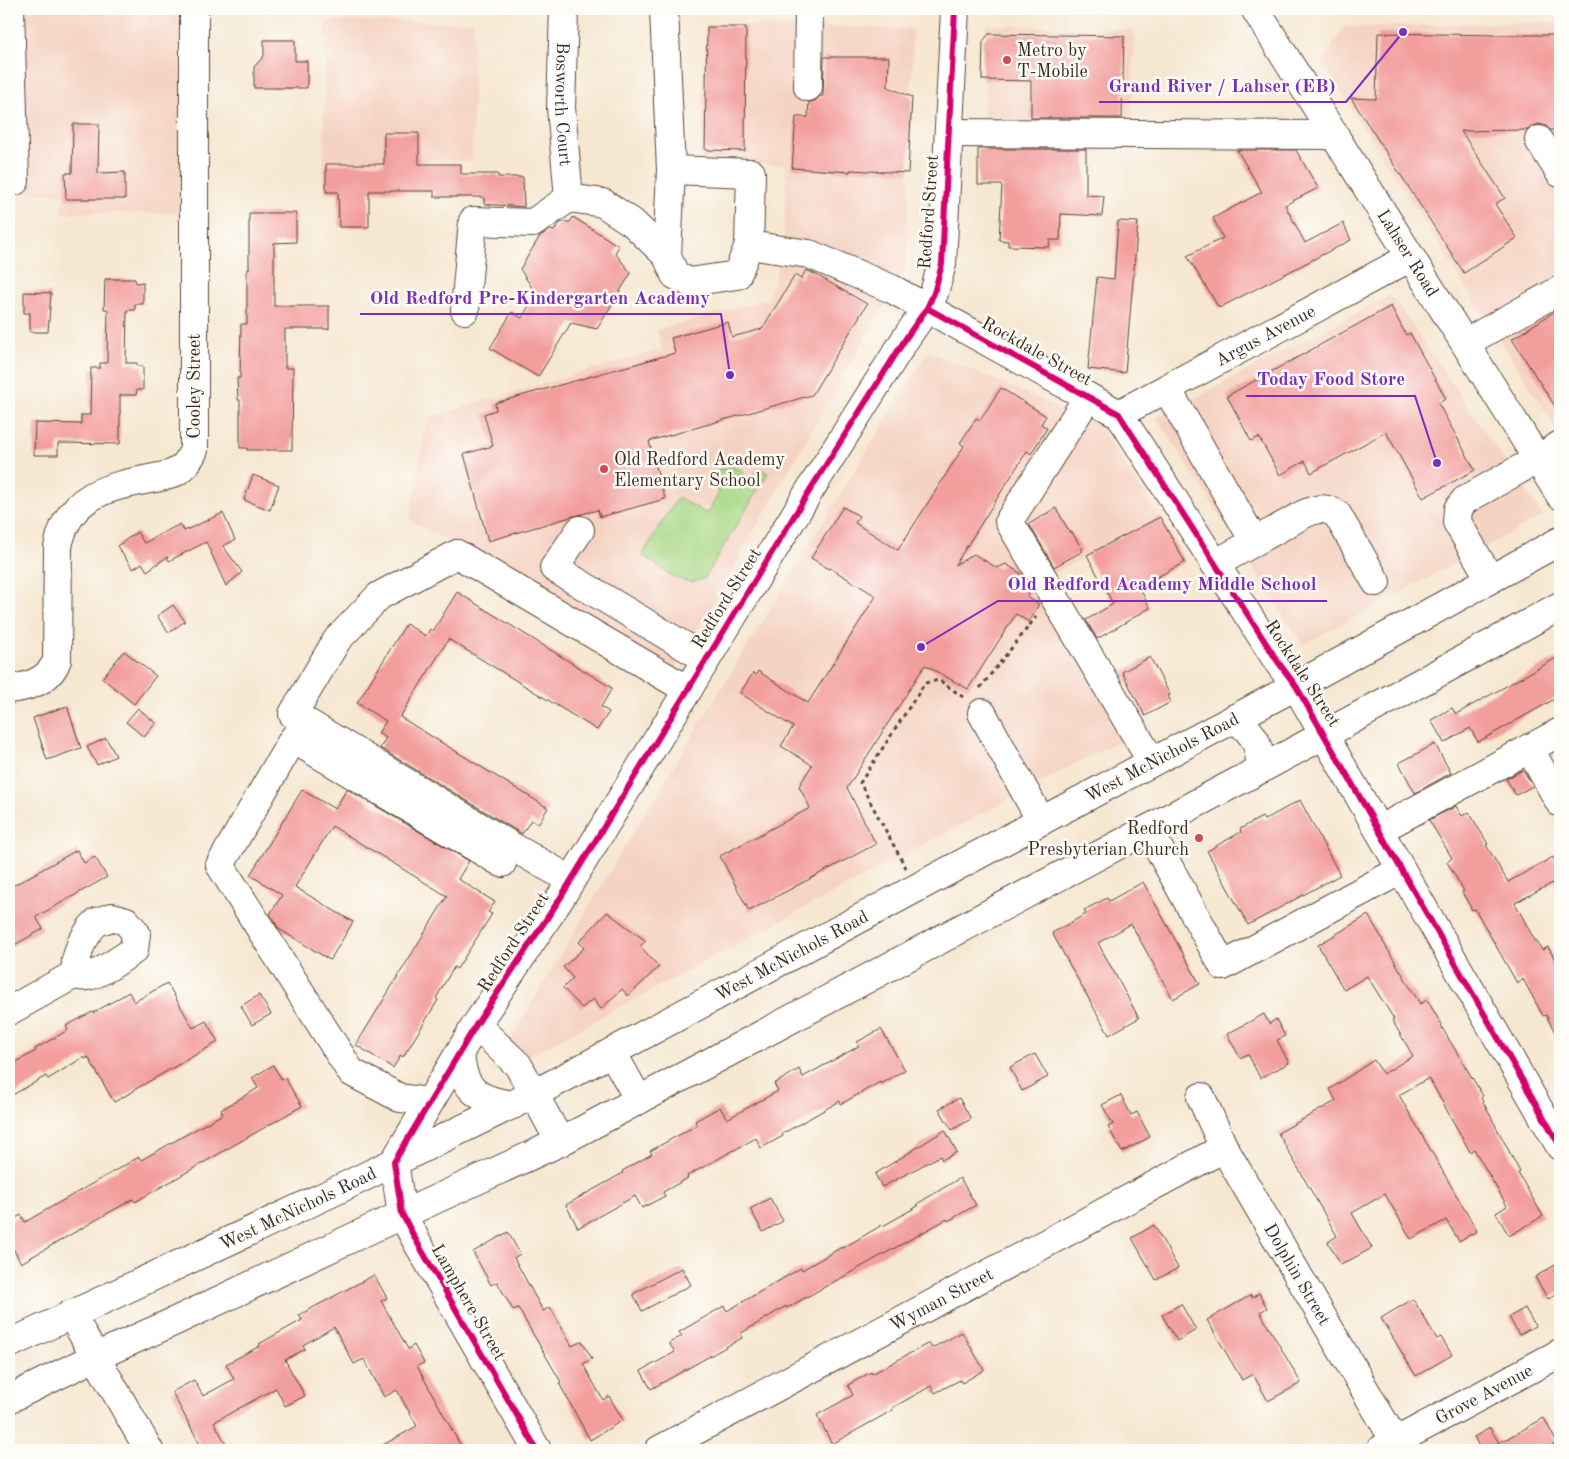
<svg xmlns="http://www.w3.org/2000/svg" width="1569" height="1459" font-family="'Old Standard TT',serif">
	<style>
		.built { fill: #f5d3c2 }
		.green { fill: #a7d886; stroke: #718152 }
		.building { fill: #f29e9d }
		.lines { fill: none; stroke-linecap: round; stroke-linejoin: round }
		.minor-casing { stroke: #574639; stroke-width: 30 }
		.major-casing { stroke: #574639; stroke-width: 30 }
		.path { stroke: #574639; stroke-width: 3; stroke-dasharray: 4 4; stroke-linecap: butt }
		.minor { stroke: #fff; stroke-width: 28 }
		.major { stroke: #fff; stroke-width: 28 }
		.cycleway-casing { stroke: #fdfcf7; stroke-width: 9 }
		.cycleway { stroke: #d6006c; stroke-width: 6 }
		.poi-dot { fill: #d1495b; stroke: #fdfcf7; stroke-width: 2 }
		.labels { text-anchor: middle; stroke-width: 5; stroke-linejoin: round; paint-order: stroke }
		.poi-label { font-size: 18px; fill: #3b2a1e; stroke: #fdfcf7; text-anchor: start }
		.street-label { font-size: 18px; fill: #3b2a1e; stroke: #fdfcf7 }
		.leader { fill: none; stroke: #7b2cbf; stroke-width: 2 }
		.callout-dot { fill: #7b2cbf; stroke: #fdfcf7; stroke-width: 2 }
		.callout-label { font-size: 19px; text-anchor: middle; font-weight: bold; fill: #7b2cbf; stroke: #fdfcf7; stroke-width: 5; stroke-linejoin: round; paint-order: stroke }
	</style>
	<rect width="100%" height="100%" fill="#fdfcf7"/>
	<filter id="ink" filterUnits="userSpaceOnUse"><feTurbulence type="fractalNoise" baseFrequency=".02" numOctaves="2"/><feDisplacementMap in="SourceGraphic" scale="10" xChannelSelector="R" yChannelSelector="G"/><feConvolveMatrix kernelMatrix="1 2 1 2 8 2 1 2 1" color-interpolation-filters="sRGB"/></filter>
	<filter id="wash" filterUnits="userSpaceOnUse"><feTurbulence type="fractalNoise" baseFrequency=".0096" numOctaves="4" result="noise"/><feDisplacementMap in="SourceGraphic" scale="20" xChannelSelector="R" yChannelSelector="G"/><feGaussianBlur stdDeviation="1.12" result="paint"/><feColorMatrix in="noise" values="0 0 0 0 0 0 0 0 0 0 0 0 0 0 0 0 0 1.4 0 .05"/><feComposite in="paint" operator="in"/></filter>
	<g filter="url(#wash)">
		<rect width="100%" height="100%" fill="#f6e7d1"/>
		<path class="built" d="M9,9H190L192,213H62L63,194L9,193Z
			M326,21L474,22L472,161L427,160V194L323,193Z
			M1560,22V434L1322,63L1344,27Z
			M705,24L913,29L907,250L906,268L675,668L410,520L427,418L662,349L657,330L768,299L784,247L786,165L701,163Z
			M986,25L1134,30L1131,125L984,120Z
			M1391,295L1543,516L1303,645L1157,418Z
			M928,351L1097,424L1160,517L1052,574L1142,728L521,1060L509,1042L628,841Z"/>
		<path class="green" d="M732,467L743,471L747,484L758,468L768,473L704,579L691,582L675,578L642,555L678,497L707,514L719,493L714,481L718,470Z"/>
		<g id="blocks">
			<path class="building" d="M707,27H746L745,151L705,150Z
				M1378,33L1497,35H1560V130H1550L1546,126L1539,124L1531,127L1528,130L1461,131L1505,198L1495,204L1517,238L1464,273L1351,98L1376,99Z
				M989,34L1124,36L1122,118H1031V81L982,80L983,41Z
				M264,40H295V61H307V88H254V67L264,56Z
				M824,57H889L888,87L912,97L908,173L850,170V172L792,168L796,117H808L809,102L815,101L820,96H823Z
				M73,124H99L98,173L125,172V199H66L65,173H72Z
				M384,133H419V164H461V174H498V177H523L524,207L484,204V197H434V191H369V227H339L338,192H326V164H384Z
				M978,149H1086V195L1104,196L1102,216L1061,214L1060,240H1050L1049,247L1008,246V241L999,240L1002,185H978Z
				M1237,150H1296L1318,188L1285,205L1305,243L1343,223L1351,240L1219,308L1187,256L1223,238L1213,218L1262,192Z
				M249,213H296V242L274,243V306H329V329H285V368H293L292,450H247V448H240V400H238L237,378H240L241,324H247V270H249Z
				M573,217L619,246L615,253L631,273L597,329L571,323L538,377L490,348L512,312L522,318L536,294L520,269L540,236L550,230L554,231L558,225L562,222H570Z
				M1118,221L1138,222L1125,373L1088,369L1097,277L1114,279Z
				M806,270L815,274L867,304L812,395L649,441L665,499L600,517L598,510L574,516L488,541L464,454L493,446L484,414L496,410L495,403L675,353L671,338L728,322L732,337L762,329L795,275L801,279Z
				M105,279H135L136,283L143,282V304H135V310H127L126,363H137V366H143V390H137L136,395H120V444L58,443V455H34L35,423L81,424V415H90L91,368H100V363H107L108,309H104Z
				M24,292L51,293L48,332H30V313H24Z
				M1391,306L1406,335L1410,333L1446,399L1438,403L1475,470L1423,498L1386,432L1311,473L1305,461L1280,475L1259,437L1251,441L1227,396Z
				M1560,308V414L1512,339Z
				M1001,388L1046,416L1041,424L1047,428L1031,454L1027,451L955,565L974,554L997,568L1006,564L1023,575L1031,589L1027,597L1039,604L1029,622L1016,614L968,689L925,665L847,788L876,844L749,911L720,856L810,808L799,786L812,765L781,746L793,727L740,693L753,673L756,675L758,671L808,703L876,596L830,568L829,569L811,558L843,507L859,516L855,523L898,550L964,446L960,443L976,418L980,420Z
				M253,475L279,485L270,510L244,500Z
				M1056,508L1070,533L1072,532L1083,551L1054,567L1029,524Z
				M223,513L235,540L223,546L242,572L226,586L206,542L169,561L167,557L147,571L142,563L133,569L117,546L137,532L144,543L180,524L184,531Z
				M1160,517L1185,562L1139,587L1150,608L1097,639L1086,620L1113,604L1087,555Z
				M457,592L612,688L601,707L609,712L597,730L448,639V640L400,717L548,808L538,824L531,820L522,834L380,748L386,738L378,733L386,721L357,703L406,624L426,636L430,629L433,631Z
				M173,605L185,621L169,633L157,616Z
				M124,651L156,676L134,704L102,678Z
				M1560,656V696L1478,742L1470,728L1444,743L1431,720L1452,708L1456,714Z
				M1150,657L1170,695L1168,696L1171,702L1145,716L1122,672Z
				M67,706L81,748L47,760L33,718Z
				M138,708L156,723L144,737L126,722Z
				M106,738L116,756L97,765L87,747Z
				M1435,744L1451,773L1415,793L1399,763Z
				M1523,770L1533,786L1516,795L1506,779Z
				M347,789L469,861L458,879L495,902L488,912L492,914L457,969L454,967L436,998L438,1000L421,1028L403,1057L401,1055L393,1068L356,1045L447,896L332,826L295,887L353,922L330,960L279,929L270,914L282,895L250,875L302,790L335,809Z
				M1300,800L1340,875L1248,925L1207,851L1241,832L1240,829L1262,817L1264,820Z
				M1456,806L1462,816L1469,812L1488,844L1486,845L1508,882L1553,857L1560,872V879L1515,903L1535,941L1536,940L1542,950L1548,947L1560,969V1042L1546,1015L1543,1016L1523,979L1517,983L1475,909L1472,910L1462,892L1464,891L1447,862L1452,858L1429,820Z
				M77,850L84,863L95,857L107,877L36,917L43,929L9,948V888Z
				M1143,882L1200,984L1173,999L1131,924L1098,943L1139,1018L1109,1035L1052,933L1086,914L1084,910L1107,898L1109,901Z
				M607,912L646,941L640,946L659,967L628,996L622,989L601,1009L593,999L582,1008L563,988L573,978L563,967L584,948L579,942Z
				M1368,915L1383,940H1382L1420,1004L1427,1000L1442,1025L1441,1026L1483,1096L1481,1098L1520,1172L1518,1173L1543,1216L1509,1236L1496,1213L1507,1206L1474,1149L1470,1152L1429,1078L1399,1095L1477,1231L1459,1241L1446,1220L1411,1239L1385,1194L1352,1213L1372,1248L1341,1265L1328,1242L1337,1236L1278,1133L1336,1101L1330,1089L1374,1060L1383,1074L1413,1056L1392,1020L1394,1019L1367,976L1344,990L1318,945Z
				M167,983L193,1028L206,1021L218,1042L134,1090V1091L114,1102L88,1057L85,1059L84,1057L48,1079L46,1076L9,1097V1066L36,1051L35,1049L68,1030L66,1026L92,1012L93,1013L129,992L134,1002Z
				M259,995L271,1014L252,1025L241,1006Z
				M1264,1014L1269,1024L1276,1019L1285,1036L1277,1040L1289,1063L1260,1078L1248,1054L1240,1058L1227,1034Z
				M881,1029L905,1070L881,1084L880,1082L841,1104L840,1101L782,1134L783,1136L761,1148L756,1138L687,1176L688,1178L663,1192L665,1196L642,1208L635,1196L578,1228L566,1205L623,1173L622,1171L652,1154L650,1151L697,1125L695,1121L720,1107L727,1119L778,1091L774,1084L799,1069L803,1077L859,1046L857,1042Z
				M1035,1054L1048,1077L1022,1091L1010,1067Z
				M273,1065L282,1080L285,1078L302,1106L135,1202L133,1199L21,1263L9,1241V1222L21,1215L25,1222L139,1157L141,1160L223,1114L221,1110L258,1088L252,1078Z
				M1121,1095L1131,1115L1137,1112L1150,1137L1122,1152L1108,1127L1113,1124L1102,1105Z
				M959,1098L971,1119L952,1130L939,1109Z
				M945,1130L957,1152L942,1160L940,1156L882,1187L875,1174Z
				M960,1178L976,1205L948,1221L947,1219L787,1308L786,1306L740,1334L742,1338L651,1389L641,1371L675,1352L669,1343L682,1336L679,1332L724,1306L727,1311L801,1268L802,1270L842,1247L843,1248L882,1225L883,1226L918,1206L917,1204Z
				M770,1198L783,1221L763,1232L750,1209Z
				M1154,1225L1178,1268L1156,1280L1132,1238Z
				M508,1232L520,1254L514,1258L543,1311L550,1307L572,1346L582,1341L592,1359L583,1364L603,1400L609,1396L623,1420L590,1440L559,1383L561,1382L518,1308L513,1310L497,1282L491,1285L473,1252Z
				M1560,1262V1292L1548,1299L1535,1277Z
				M682,1268L691,1285L642,1311L633,1294Z
				M374,1275L387,1298L381,1301L408,1349L414,1345L424,1363L417,1366L463,1450H374L417,1426L397,1390L384,1397L364,1359L354,1364L334,1327L303,1345L305,1349L285,1360L305,1396L285,1406L276,1388L214,1422L229,1450H203L172,1392L194,1380L203,1396L234,1379L226,1364L260,1346L259,1344L302,1320L299,1315Z
				M1259,1293L1267,1308L1260,1312L1301,1383L1268,1401L1253,1374L1242,1380L1207,1320L1251,1295L1252,1298Z
				M1413,1299L1437,1339L1441,1337L1452,1355L1416,1376L1381,1318Z
				M1181,1304L1196,1330L1177,1341L1162,1315Z
				M1525,1308L1535,1326L1519,1335L1509,1317Z
				M962,1332L984,1370L962,1383L960,1380L935,1393L931,1386L892,1408L893,1410L891,1411L832,1444L817,1415L853,1395L848,1385L871,1372L872,1374L929,1343L932,1348Z
				M1544,1418L1557,1443L1544,1450H1481L1474,1437L1490,1428L1499,1443Z"/>
		</g>
	</g>
	<g filter="url(#ink)">
		<use href="#blocks" fill-opacity="0" stroke="#574639" stroke-width="1"/>
		<g class="lines">
			<g class="minor-casing">
				<g id="minor">
					<path id="s1" d="M564,9L561,108L569,198"/>
					<path d="M664,9L671,170L667,256"/>
					<path d="M808,87L809,9"/>
					<path d="M949,133L1335,135"/>
					<path d="M1539,140L1560,173"/>
					<path d="M671,170L751,173L749,245"/>
					<path d="M9,181H15L10,9"/>
					<path d="M465,310L473,221L533,223L569,198L603,203L633,223L667,256L675,275L689,282L737,275L749,245L809,254L892,289L1119,414L1278,662L1296,686L1560,1146"/>
					<path d="M1465,343L1560,290"/>
					<path d="M1167,389L1254,541"/>
					<path d="M1088,397L1009,521L1152,762"/>
					<path id="s2" d="M1119,414L1411,257"/>
					<path d="M580,530L554,568L706,659"/>
					<path d="M1215,564L1304,514C1318,508 1323,507 1337,514L1376,582"/>
					<path d="M1490,579L1457,522L1458,509L1465,500L1538,459L1560,445"/>
					<path d="M9,689C29,687 50,680 57,660L58,547C69,487 120,486 169,475C184,469 187,464 194,450V9"/>
					<path d="M982,713L1041,821"/>
					<path d="M1529,748L1560,803"/>
					<path d="M1148,829L1223,966L1401,870"/>
					<path d="M1379,830L1560,732"/>
					<path d="M571,880L518,850L293,714L337,640L379,596L457,554L688,690"/>
					<path d="M9,1011L75,974C79,976 83,977 87,976C99,975 124,957 134,950L136,933L126,921L112,917L97,922L91,928L81,944L76,960L75,974"/>
					<path d="M476,1025L518,1065L534,1094"/>
					<path id="s3" d="M1201,1097L1224,1148L1400,1450"/>
					<path d="M429,1102L400,1098L351,1072L220,865L293,739L502,863"/>
					<path d="M71,1314L149,1450"/>
					<path d="M537,1450L417,1242L402,1214L394,1162L476,1025L561,897L810,490L906,338L927,308L934,293L942,264L955,9"/>
					<path id="s4" d="M659,1450L1224,1148"/>
					<path id="s5" d="M1380,1450L1560,1353"/>
				</g>
			</g>
			<g class="major-casing">
				<g id="major">
					<path id="s6" d="M1255,9L1560,495"/>
					<path d="M1235,718C1255,735 1259,742 1261,769"/>
					<path d="M612,1052L639,1100"/>
					<path d="M460,1054C463,1091 478,1100 513,1105"/>
					<path d="M534,1094L560,1142"/>
					<path id="s7" d="M9,1344L331,1193L534,1094L1041,821L1296,686L1560,541"/>
					<path d="M9,1399L95,1357L171,1323L371,1229L560,1142L1261,769L1438,673L1560,606"/>
				</g>
			</g>
			<path class="path" d="M980,688L1036,617
				M906,868L860,783L925,683L939,680L963,697"/>
			<use href="#minor" class="minor"/>
			<use href="#major" class="major"/>
			<g class="cycleway-casing">
				<path id="cycleway" d="M927,308L1119,414L1278,662L1296,686L1560,1146
					M537,1450L417,1242L402,1214L394,1162L476,1025L561,897L810,490L906,338L927,308L934,293L942,264L955,9"/>
			</g>
			<use href="#cycleway" class="cycleway"/>
		</g>
	</g>
	<g class="poi-dot">
		<circle cx="1007" cy="60" r="5"/>
		<circle cx="604" cy="469" r="5"/>
		<circle cx="1199" cy="838" r="5"/>
	</g>
	<g class="labels">
		<g class="poi-label">
			<text x="1017" y="56">Metro by<tspan x="1017" dy="21">T-Mobile</tspan></text>
			<text x="614" y="465">Old Redford Academy<tspan x="614" dy="21">Elementary School</tspan></text>
			<text x="1189" y="834" text-anchor="end">Redford<tspan x="1189" dy="21">Presbyterian Church</tspan></text>
		</g>
		<g class="street-label">
			<text dy="6" stroke="none"><textPath href="#s1" startOffset="95">Bosworth Court</textPath></text>
			<text transform="translate(928 212) rotate(-86)" y="6">Redford Street</text>
			<text dy="6" stroke="none"><textPath href="#s6" startOffset="288">Lahser Road</textPath></text>
			<text dy="6" stroke="none"><textPath href="#s2" startOffset="166">Argus Avenue</textPath></text>
			<text transform="translate(1037 351) rotate(29)" y="6">Rockdale Street</text>
			<text transform="translate(194 386) rotate(-90)" y="6">Cooley Street</text>
			<text transform="translate(726 598) rotate(-58)" y="6">Redford Street</text>
			<text transform="translate(1303 673) rotate(57)" y="6">Rockdale Street</text>
			<text dy="6" stroke="none"><textPath href="#s7" startOffset="1294">West McNichols Road</textPath></text>
			<text transform="translate(513 942) rotate(-57)" y="6">Redford Street</text>
			<text dy="6" stroke="none"><textPath href="#s7" startOffset="874">West McNichols Road</textPath></text>
			<text dy="6" stroke="none"><textPath href="#s7" startOffset="319">West McNichols Road</textPath></text>
			<text dy="6" stroke="none"><textPath href="#s3" startOffset="202">Dolphin Street</textPath></text>
			<text dy="6" stroke="none"><textPath href="#s4" startOffset="320">Wyman Street</textPath></text>
			<text transform="translate(469 1302) rotate(60)" y="6">Lamphere Street</text>
			<text dy="6" stroke="none"><textPath href="#s5" startOffset="118">Grove Avenue</textPath></text>
		</g>
	</g>
	<path class="leader" d="M1403 32L1346 102H1099M730 375L721 314H360M1437 463L1415 396H1246M921 647L998 601H1327"/>
	<g class="callout-dot">
		<circle cx="1403" cy="32" r="5"/>
		<circle cx="730" cy="375" r="5"/>
		<circle cx="1437" cy="463" r="5"/>
		<circle cx="921" cy="647" r="5"/>
	</g>
	<g class="callout-label">
		<text x="1222" y="92">Grand River / Lahser (EB)</text>
		<text x="540" y="304">Old Redford Pre-Kindergarten Academy</text>
		<text x="1331" y="385">Today Food Store</text>
		<text x="1162" y="590">Old Redford Academy Middle School</text>
	</g>
	<rect width="1569" height="1459" fill="none" stroke="#fdfcf7" stroke-width="30"/>
</svg>
